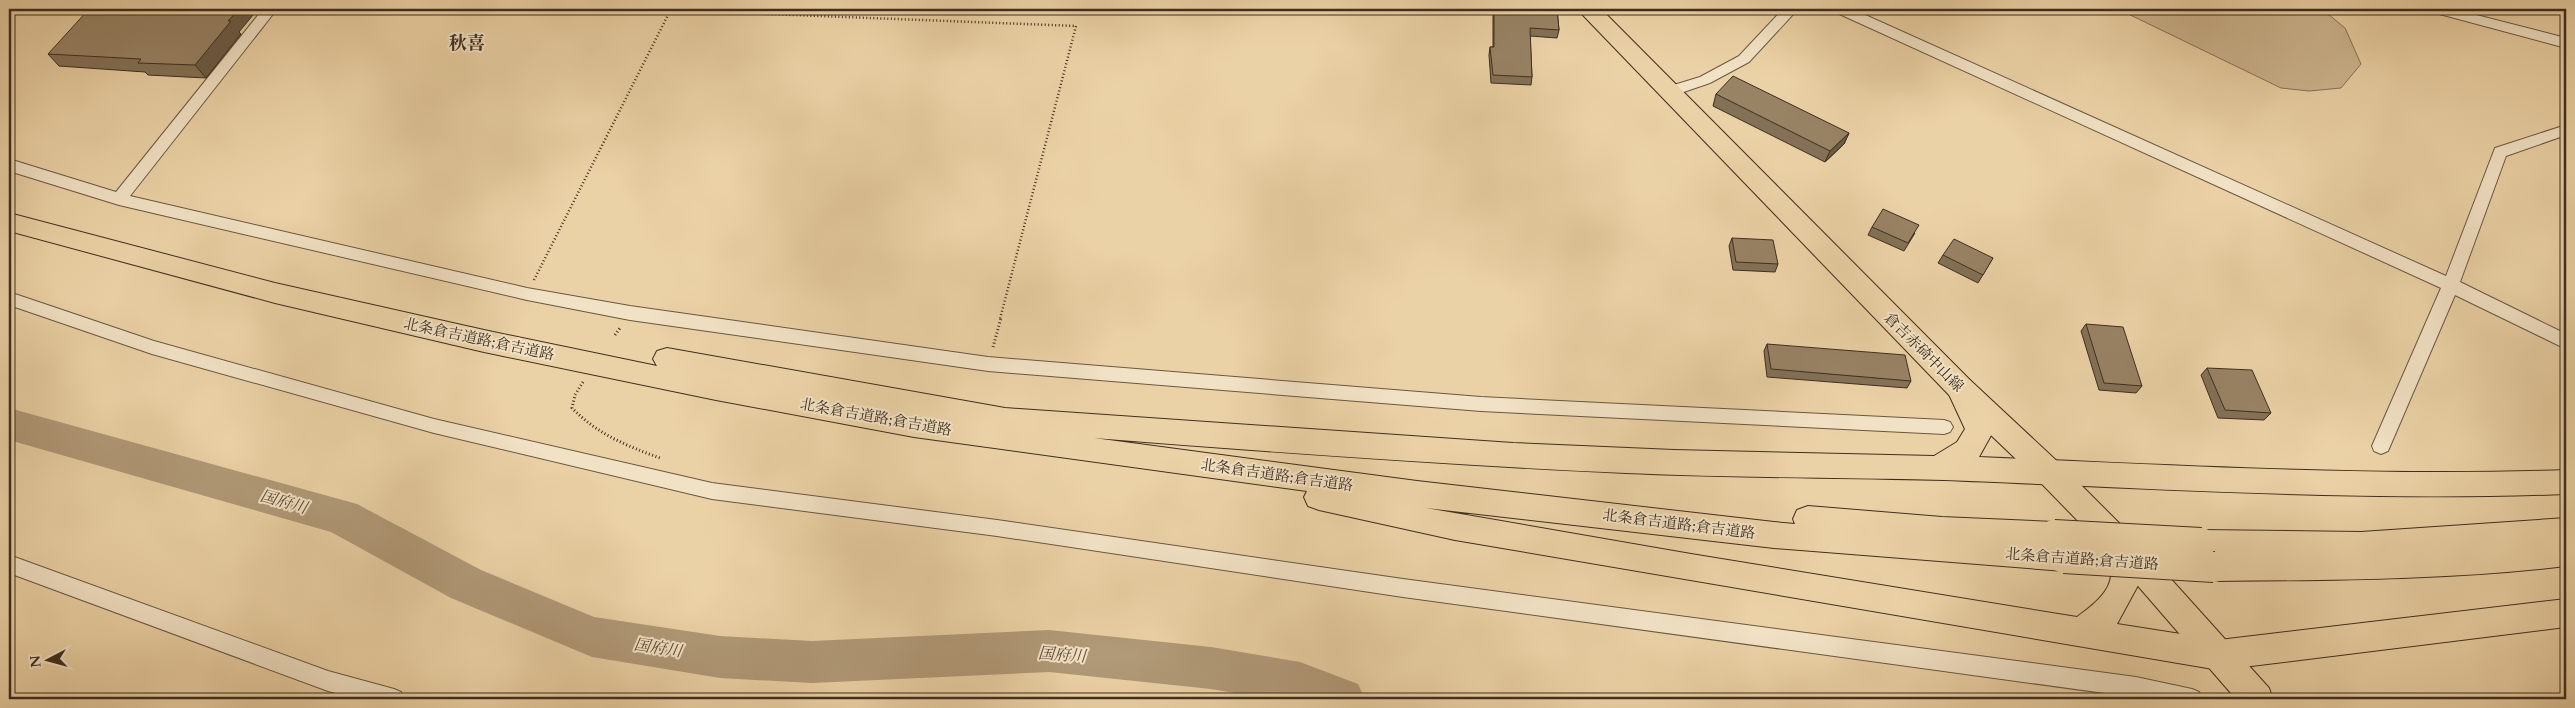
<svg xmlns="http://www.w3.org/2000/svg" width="2575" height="708" font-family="Cardo,'Noto Serif JP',serif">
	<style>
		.green { fill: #ceb68f; stroke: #867257 }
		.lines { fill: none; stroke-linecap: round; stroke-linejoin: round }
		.river { fill: #b19a78; fill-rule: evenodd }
		.street-casing { stroke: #6a5741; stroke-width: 2 }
		.primary-casing { stroke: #3f2e1f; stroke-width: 2 }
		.highway-casing { stroke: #3f2e1f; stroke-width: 2 }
		.path-far1 { stroke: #3f2e1f; stroke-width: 2.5; stroke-dasharray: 1 2.5; stroke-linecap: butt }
		.path { stroke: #3f2e1f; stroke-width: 3; stroke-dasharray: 1 2.5; stroke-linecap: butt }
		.street { fill: #f2e2c5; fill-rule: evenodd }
		.primary { fill: #ebd2a6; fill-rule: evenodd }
		.highway { fill: #ebd2a6; fill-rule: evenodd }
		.highway-bridge-casing { stroke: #3f2e1f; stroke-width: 32; stroke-linecap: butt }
		.highway-bridge { stroke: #ebd2a6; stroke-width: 30 }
		.wall { fill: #837157; stroke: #3f2e1f }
		.shaded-wall { fill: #6a5c47; stroke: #3f2e1f }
		.building { fill: #988365; stroke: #3f2e1f }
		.labels { text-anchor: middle; stroke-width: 4; stroke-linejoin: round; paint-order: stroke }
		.street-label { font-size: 15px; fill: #3f2e1f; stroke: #f2e2c5 }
		.water-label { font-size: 16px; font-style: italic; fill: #5c4935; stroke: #f2e2c5 }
		.quarter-label { font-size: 18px; font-weight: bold; fill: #3f2e1f; stroke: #f2e2c5 }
	</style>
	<rect width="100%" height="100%" fill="#ebd2a6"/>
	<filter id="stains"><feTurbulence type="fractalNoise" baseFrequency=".004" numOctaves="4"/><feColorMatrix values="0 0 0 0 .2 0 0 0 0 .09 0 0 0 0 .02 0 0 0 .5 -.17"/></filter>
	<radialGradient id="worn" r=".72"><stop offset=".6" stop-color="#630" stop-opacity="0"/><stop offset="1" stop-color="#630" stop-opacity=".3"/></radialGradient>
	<path class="green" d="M2118,9H2322L2345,28L2361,64L2341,88L2309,91L2281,88Z"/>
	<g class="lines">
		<path class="river" d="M9,408L357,504L481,570L594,617L720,636L812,641L1049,630L1211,647L1300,662L1358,684L1365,699H1270L1211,689L1049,672L812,683L720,678L592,657L451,598L331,532L9,440Z"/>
		<g class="street-casing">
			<path id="street" d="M263,9H277L130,196L527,288L630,306L988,357L1481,397L1944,420L1950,422L1953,427L1950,432L1944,434L1481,411L988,371L630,320L527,300L119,205L9,171V159L116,192Z
				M1783,9H1798L1749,62L1710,83L1669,97L1664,96L1662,92L1664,88L1700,77L1739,56Z
				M1833,9H1852L2446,276L2495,148L2566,125V135L2506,156L2460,282L2566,334V349L2455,295L2388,451L2381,454L2374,451L2372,446L2441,288L1835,12Z
				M2430,9H2453L2566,38V48L2432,12Z
				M9,292L154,341L434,419L712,483L997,520L1403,579L2136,677L2192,689L2199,692L2202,699H2148L1403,597L997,536L712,499L434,433L152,354L9,305Z
				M9,555L328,671L394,689L401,692L404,699H359L328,691L9,573Z"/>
		</g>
		<g class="primary-casing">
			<path id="primary" d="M1577,9H1601L1970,380L2060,464L2134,538L2269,688L2273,699H2236L2112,556L2040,482L1950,396Z"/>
		</g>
		<g class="highway-casing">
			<path id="highway" d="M9,213L275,283L484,330L657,366L653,359L657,351L667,348L1005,408L1513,443L1674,450L1934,456L1957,442L1965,429L1946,388L1950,380L1960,377L1970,380L1994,430L1979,457C2175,465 2370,477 2566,470V494C2358,502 2152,488 1944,480C1838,477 1732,478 1626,473C1448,465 1271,452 1094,438L1417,481L1774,522L1795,524L1793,519L1797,510L1808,506L1942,517L2054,522L2065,526L2069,535L2064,545L2075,548L2079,558L2075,568L2064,571L1774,548L1426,508L1691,554L2077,617C2090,607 2109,594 2111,576C2113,561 2106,552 2112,538L2123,534L2134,538L2138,547L2142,578L2117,624L2219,640L2566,599V627L2219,670L1455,540L1319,510L1308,506L1304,497L1307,491L914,437L716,400L484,352L275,303L9,231Z
				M2566,518V566C2449,580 2331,580 2214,581L2203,577L2199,567L2203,557L2206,556L2190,552L2186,543L2190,534L2201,530L2361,532Z"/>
		</g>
		<path class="path-far1" d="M639,9L1076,26L1000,319
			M534,280L670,11"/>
		<path class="path" d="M615,335L620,328
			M993,347L1001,318
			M583,382L575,395L572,408C597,434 627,446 660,458"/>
		<use href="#street" class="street"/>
		<use href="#primary" class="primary"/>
		<use href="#highway" class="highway"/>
		<g class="highway-bridge-casing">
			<path id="highway-bridge" d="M2054,535L2201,543
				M2064,558L2214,567"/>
		</g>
		<use href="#highway-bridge" class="highway-bridge"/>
	</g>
	<path class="wall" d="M1493,9H1557L1559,30L1557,38L1530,36L1532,77L1531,85L1491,83L1489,55L1490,47H1493Z
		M239,32L241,34L206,78L148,75L145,72L59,66L48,54Z
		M1716,94L1849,133L1844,144L1825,162L1713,106Z
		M1872,227L1915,233L1904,251L1868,235Z
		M1732,238L1778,264L1775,272L1733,270L1729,246Z
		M1943,255L1993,258L1978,283L1938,263Z
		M2086,324L2142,386L2136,393L2099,390L2081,331Z
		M1767,344L1911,381L1907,388L1767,377L1764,351Z
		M2207,368L2271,413L2264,420L2218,418L2201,375Z"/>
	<path class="shaded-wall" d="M239,9H258L239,32L241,34L206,78L195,65L228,21Z
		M9,63L15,70L9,76Z
		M1849,133L1844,144L1825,162L1830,151Z"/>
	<path class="building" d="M89,9H239L228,21H231L195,65L138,63L141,59L48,54Z
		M1494,9H1557L1559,30L1530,28L1532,77L1493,75L1490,47H1494Z
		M1733,76L1849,133L1830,151L1716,94Z
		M1883,209L1919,225L1908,243L1872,227Z
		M1732,238L1773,240L1778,264L1736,262Z
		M1954,239L1993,258L1983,275L1943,255Z
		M2086,324L2123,327L2142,386L2104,383Z
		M1767,344L1905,355L1911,381L1771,369Z
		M2207,368L2252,370L2271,413L2225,410Z"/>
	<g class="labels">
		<g class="street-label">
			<text transform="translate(479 339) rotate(12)" y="5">北条倉吉道路;倉吉道路</text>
			<text transform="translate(1924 352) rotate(45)" y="5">倉吉赤碕中山線</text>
			<text transform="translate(876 417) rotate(10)" y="5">北条倉吉道路;倉吉道路</text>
			<text transform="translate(1277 475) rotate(8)" y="5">北条倉吉道路;倉吉道路</text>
			<text transform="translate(1679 524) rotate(7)" y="5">北条倉吉道路;倉吉道路</text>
			<text transform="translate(2082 559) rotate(4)" y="5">北条倉吉道路;倉吉道路</text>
		</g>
		<g class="water-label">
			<text transform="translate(284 501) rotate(16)" y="6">国府川</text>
			<text transform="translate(658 647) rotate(9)" y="6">国府川</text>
			<text transform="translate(1062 654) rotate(4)" y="6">国府川</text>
		</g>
		<g class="quarter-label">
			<text x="467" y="49">秋喜</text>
		</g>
	</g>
	<rect width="2575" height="708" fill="none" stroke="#ebd2a6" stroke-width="30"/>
	<rect x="10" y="10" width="2555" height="688" fill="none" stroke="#3f2e1f" stroke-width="2.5"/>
	<rect x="15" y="15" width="2545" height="678" fill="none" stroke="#3f2e1f"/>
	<g transform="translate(48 660) rotate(264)" stroke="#f2e2c5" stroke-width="4" paint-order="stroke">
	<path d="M0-4L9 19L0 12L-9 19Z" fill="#3f2e1f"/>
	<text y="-8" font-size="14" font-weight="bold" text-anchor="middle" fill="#3f2e1f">N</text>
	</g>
	<rect width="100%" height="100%" filter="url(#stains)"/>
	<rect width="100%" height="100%" fill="url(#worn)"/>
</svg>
